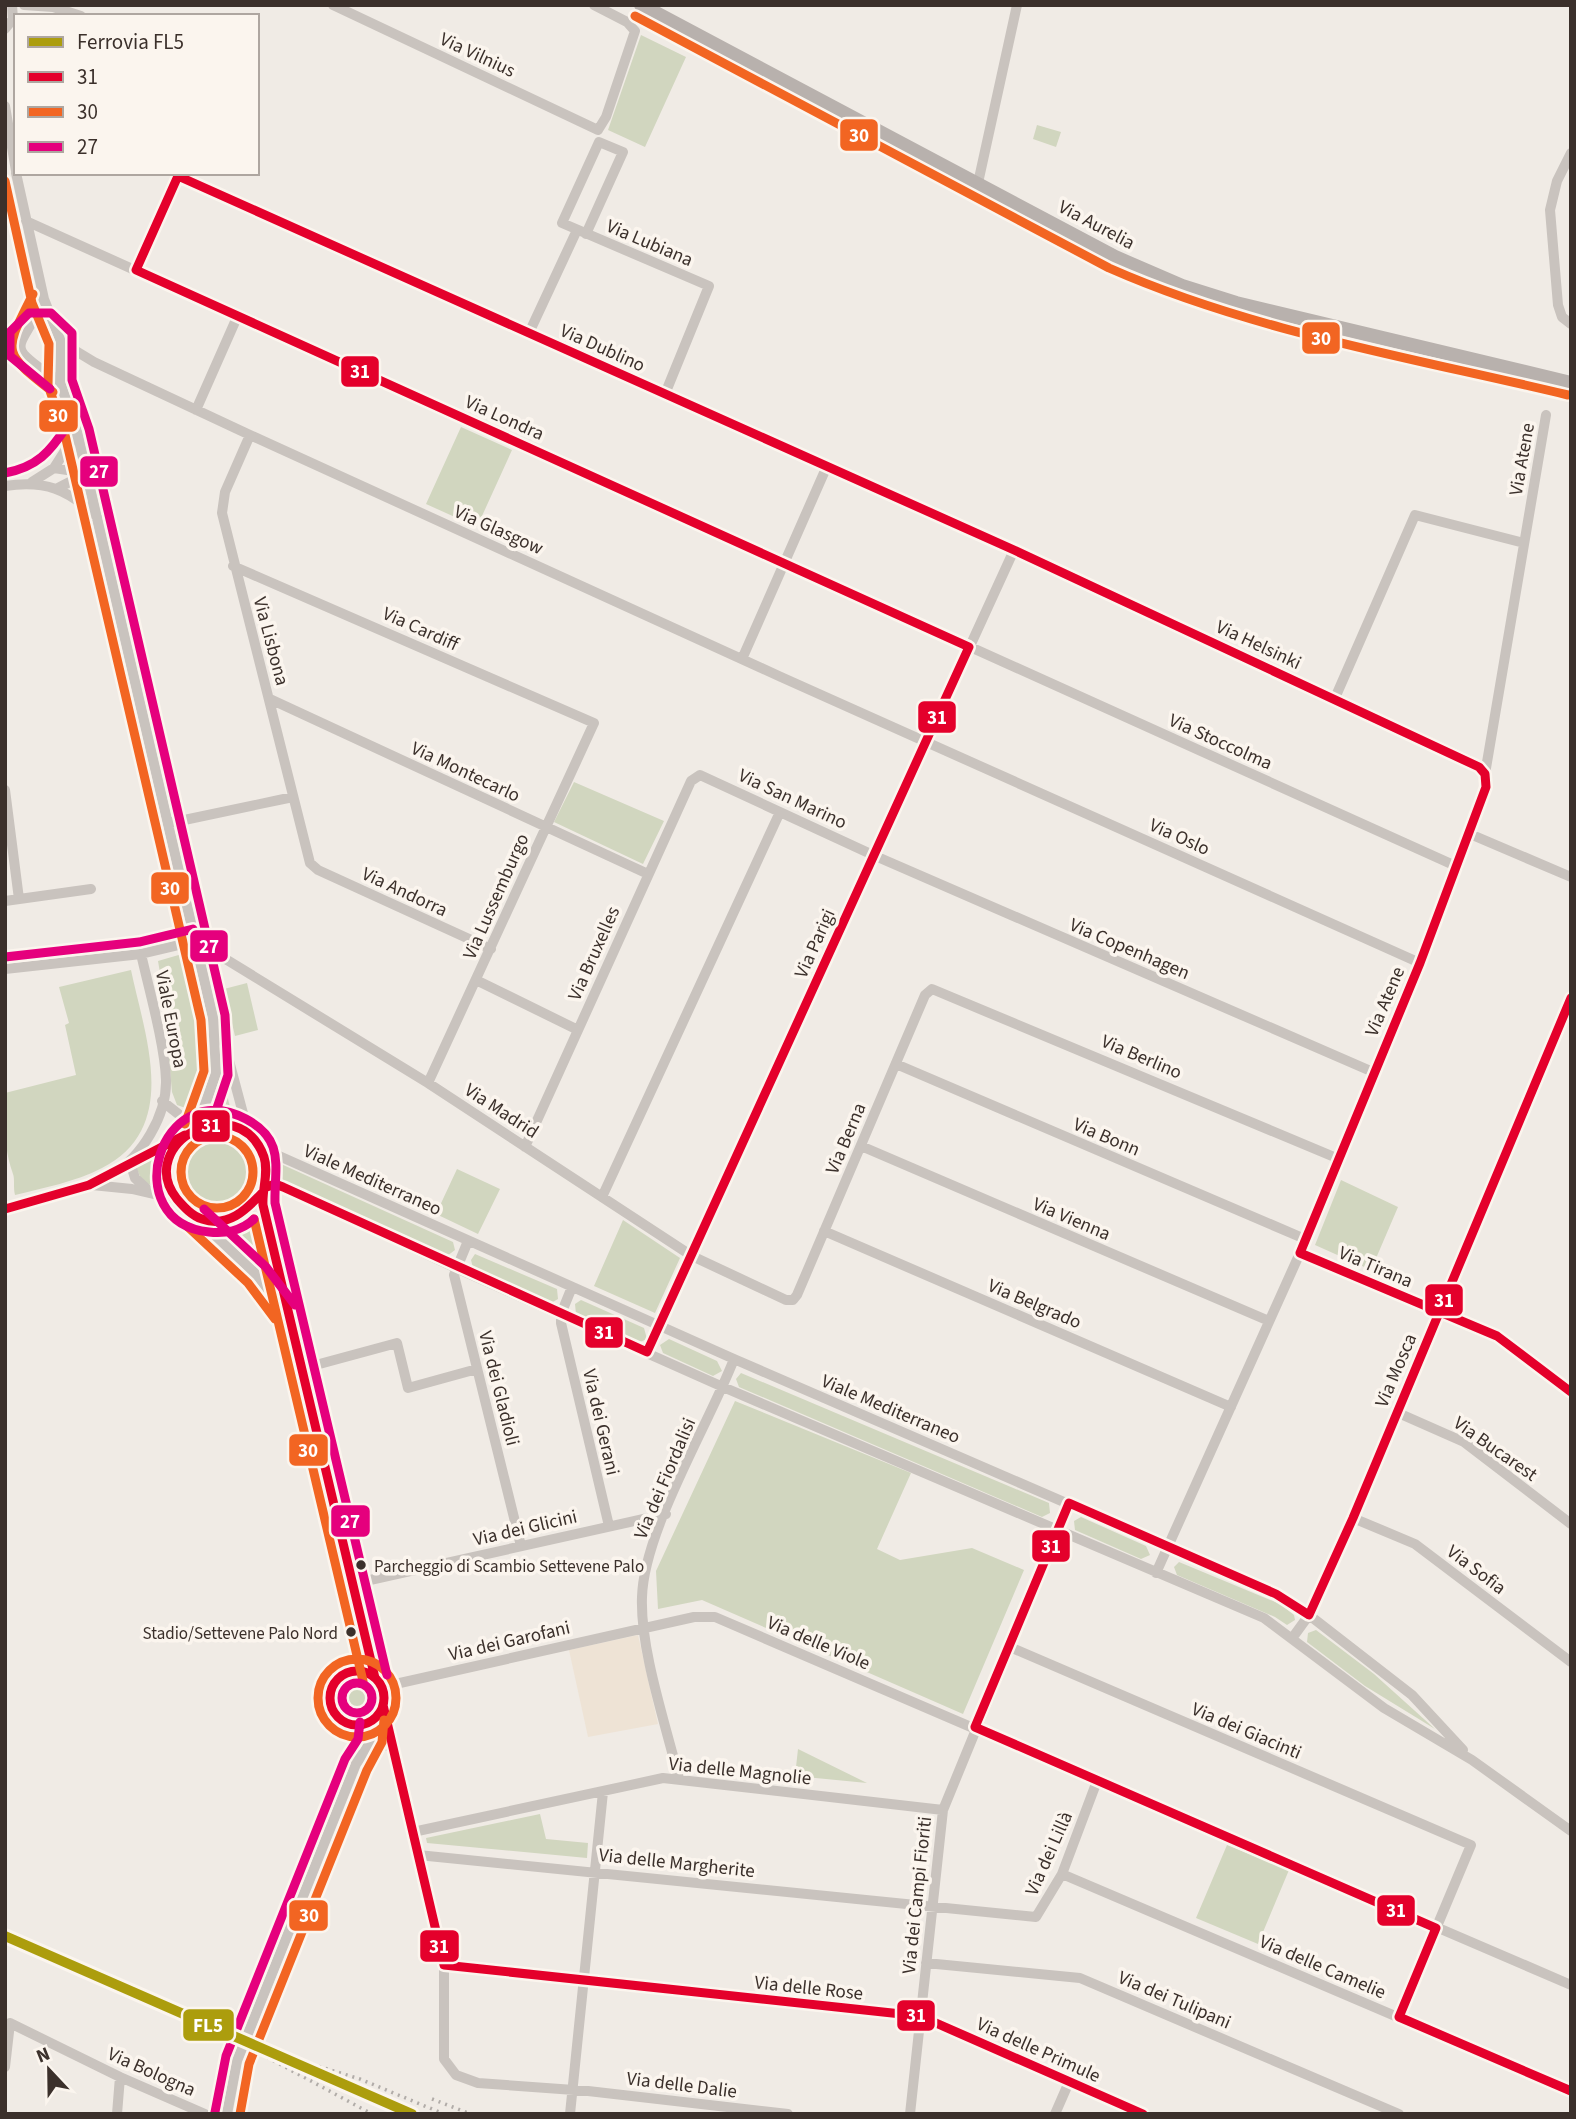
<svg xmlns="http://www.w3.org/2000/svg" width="1576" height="2119" font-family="'Source Sans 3',sans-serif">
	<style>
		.green { fill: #d1d6bf }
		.plaza { fill: #eee3d5 }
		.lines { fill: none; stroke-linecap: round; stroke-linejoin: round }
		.minor { stroke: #c9c3be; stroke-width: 10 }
		.major { stroke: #b8b1ad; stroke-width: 14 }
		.rail { stroke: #b1aca8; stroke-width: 3.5; stroke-dasharray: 2 5; stroke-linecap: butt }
		.bus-1-casing { stroke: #fbf5ee; stroke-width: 14 }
		.bus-2-casing { stroke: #fbf5ee; stroke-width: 14 }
		.bus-3-casing { stroke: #fbf5ee; stroke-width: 14 }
		.bus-1 { stroke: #e4002b; stroke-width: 9 }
		.bus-2 { stroke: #f26522; stroke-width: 9 }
		.bus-3 { stroke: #e5007d; stroke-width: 9 }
		.rail-1-casing { stroke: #fbf5ee; stroke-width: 16 }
		.rail-1 { stroke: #ac9d0d; stroke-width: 10 }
		.bus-dot { fill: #3b302b; stroke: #fbf5ee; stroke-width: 2.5 }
		.labels { text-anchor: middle; stroke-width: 7; stroke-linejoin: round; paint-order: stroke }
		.bus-label { font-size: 17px; fill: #3b302b; stroke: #fbf5ee; text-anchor: start }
		.street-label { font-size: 19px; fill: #3b302b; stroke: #fbf5ee }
		.line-badge { stroke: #fbf5ee; stroke-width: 2.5 }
		.badge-label { font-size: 19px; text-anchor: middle; font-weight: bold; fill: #fff }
	</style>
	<rect width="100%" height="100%" fill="#f0ebe5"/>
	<path class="green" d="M641,35L686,57L645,147L608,130Z
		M1037,125L1061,132L1056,147L1033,139Z
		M461,427L512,450L477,527L426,504Z
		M574,782L664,821L643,864L554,822Z
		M182,954L190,957L214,1057L201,1098L191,1110L177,1105L172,1092L169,1058L174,1056L158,961Z
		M131,970C145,1037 181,1128 102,1168C75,1182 43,1188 15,1195C13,1188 15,1179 13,1174C3,1146 5,1123 5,1093L76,1075L65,1025L69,1023L59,987Z
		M247,983L258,1030L235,1036L224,989Z
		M226,1069L230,1086L226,1091L233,1119L207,1118Z
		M176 1174a41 41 0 1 1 82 0a41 41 0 1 1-82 0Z
		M168,1149L161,1171L165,1192L142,1181L136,1167Z
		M281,1164L453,1242L455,1250L447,1256L275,1178L273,1168Z
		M457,1169L500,1189L478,1234L436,1214Z
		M1341,1180L1398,1207L1371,1270L1315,1245Z
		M256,1213L266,1261L273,1264L279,1286L257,1262L216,1229L235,1226Z
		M623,1220L680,1258L655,1313L594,1286Z
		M475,1254L557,1289L558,1299L551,1303L473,1268L471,1260Z
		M581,1300L644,1328L647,1339L640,1342L576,1314L575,1304Z
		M669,1339L717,1361L722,1371L713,1376L663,1353L660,1345Z
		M741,1373L1049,1503L1050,1513L1042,1517L739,1387L736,1379Z
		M735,1401L911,1473L877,1549L900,1560L972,1548L1024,1570L963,1714L702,1600L658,1609L656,1571Z
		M1081,1517L1146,1546L1150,1555L1141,1559L1075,1530L1074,1521Z
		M1179,1562L1280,1604L1294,1615L1295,1620L1287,1625L1275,1617L1177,1575L1174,1567Z
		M1316,1630L1374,1674L1435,1729L1365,1686L1307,1642L1308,1633Z
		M339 1697a19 19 0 1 1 38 0a19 19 0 1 1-38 0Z
		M798,1749L867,1783L795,1776Z
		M540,1814L546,1839L588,1843L587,1858L427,1843L426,1838Z
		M1227,1845L1289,1870L1258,1944L1196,1918Z"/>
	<path class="plaza" d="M638,1635L658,1724L588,1737L569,1650Z"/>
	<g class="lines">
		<path class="minor" d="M24,5L53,7L81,16
			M333,5L598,130
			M594,5L627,22L635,31L606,117L598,130
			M5,29L13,19L12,5
			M5,106L16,171
			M1571,153L1557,181L1550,210L1558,305L1562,317L1571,324
			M16,173L44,299L61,342L60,382L77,432L213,1018L216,1073L197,1128
			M178,176L1014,550L1468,760L1485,774
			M978,183L1017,5
			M26,221L1458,867
			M586,234L623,152L599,142L562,223L709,286L665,394
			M136,270L180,173
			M44,299C19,355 1,341 60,382
			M529,333L577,230
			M61,342L94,362L250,435L781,677L1420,963
			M5,353L25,358
			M196,410L238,315
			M250,435L225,492L222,513L310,863L318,870L491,949
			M54,468L87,473
			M32,482L54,468L77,432
			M5,486C45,480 68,489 97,517
			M58,488L87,473
			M233,566L594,723L428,1083
			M742,659L827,466
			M1335,698L1415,515L1524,543
			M270,699L648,874
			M5,790L19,899
			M170,823L293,797
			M1470,834L1571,877
			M5,901L91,889
			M196,941L428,1083L692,1256L786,1300H793L797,1295L925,995L932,989L1339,1159
			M5,969L141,954L196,941
			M476,980L578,1030
			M216,1023L223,1038L249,1136
			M896,1064L1305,1239
			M162,1101L196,1128
			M861,1146L1269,1321
			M259,1147L734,1359L1276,1594L1309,1615L1412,1695L1463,1750
			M525,1147L691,781L700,775L873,855L1373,1072
			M138,1158L180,1137
			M130,1162L135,1178L149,1191
			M92,1185L132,1189L175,1199
			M264,1188L275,1184L283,1187L456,1268L723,1387L1264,1618L1384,1708L1472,1760L1571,1831
			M262,1193C214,1266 130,1182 185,1135C211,1113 253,1125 264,1157C269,1174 261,1188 263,1205L375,1678
			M602,1197L780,812
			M5,1209C40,1199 81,1193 112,1174C142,1157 167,1115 166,1080C165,1046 149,989 141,954
			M199,1220L257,1275L285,1312
			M824,1231L1231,1407
			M468,1241L454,1275L521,1546
			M1300,1253L1497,1336L1571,1392
			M572,1287L561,1314V1323L609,1526
			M647,1352L1014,550
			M301,1369L397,1343L408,1388L477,1369
			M1396,1412L1464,1442L1571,1524
			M1353,1518L1415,1544L1571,1662
			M1156,1573L1300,1253L1420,963L1485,792V774L1546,415
			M352,1584L666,1514
			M1293,1637L1309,1615L1353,1518L1571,997
			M1010,1647L1471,1845L1399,2017
			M330 1698a27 27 0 1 1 54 0a27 27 0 1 1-54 0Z
			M346,1673L366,1639
			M382,1687L694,1617H715L1571,1985
			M383,1705L444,1965V2059L456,2075L478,2083L588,2091L788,2114
			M342,1722L352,1734L356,1764
			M365,1752L379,1743L394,1748
			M679,1779C666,1725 640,1650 642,1597C644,1530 709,1424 734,1359
			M413,1832L663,1778L943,1810
			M418,1855L1036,1917L1062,1874L1097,1781
			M1062,1874L1571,2091
			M926,1963L1080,1978L1399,2114
			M444,1965L920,2016L1144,2114
			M5,2067L10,2023L120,2077L205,2114
			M117,2114L120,2077
			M227,2114L237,2061L356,1764C366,1751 375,1737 372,1721
			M570,2114L603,1792
			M910,2114L943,1810L1069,1503
			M1055,2114L1069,2082"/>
		<path class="major" d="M641,5L1115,257L1182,286L1236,303L1571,383"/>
		<path class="rail" d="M272,2052L360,2079L444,2114
			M261,2054L372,2114
			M432,2099L471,2114"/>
		<g class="bus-1-casing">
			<path id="bus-1" d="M1571,998L1353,1518L1309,1615L1276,1594L1069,1503L975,1727L1436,1928L1399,2017L1571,2091
				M264,1188L275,1184L283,1187L647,1352L969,647L136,270L178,176L1014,550L1479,767L1485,774L1486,787L1420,963L1300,1253L1497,1336L1571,1392
				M262,1193C246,1210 228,1228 202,1219C192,1216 184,1207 177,1199C133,1143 239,1087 264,1157C269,1172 262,1189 263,1205L375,1678
				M5,1209L89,1185L185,1135
				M330 1698a27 27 0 1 1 54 0a27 27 0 1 1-54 0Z
				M383,1705L444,1965L920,2016L1143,2114"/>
		</g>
		<g class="bus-2-casing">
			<path id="bus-2" d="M635,16L1109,268C1254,332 1414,358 1568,395
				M5,181L32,303L49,344L48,385L65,435L201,1020L204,1071L185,1124
				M33,294C4,352 0,351 53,392
				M181 1172a36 36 0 1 1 72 0a36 36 0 1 1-72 0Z
				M254,1219L363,1681
				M188,1227L248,1283L275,1319
				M318 1698a39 39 0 1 1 78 0a39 39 0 1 1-78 0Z
				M240,2114L249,2064L367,1770L382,1742L384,1720"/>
		</g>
		<g class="bus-3-casing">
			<path id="bus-3" d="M50,389L10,356V332L29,313H51L72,333V380L89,429L225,1015L228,1075L209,1132
				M5,473C37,467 50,452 67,426
				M5,957L139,942L193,929
				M204,1209L266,1267L295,1305
				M254,1219C242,1231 224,1234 209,1232C116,1222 159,1074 246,1119C286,1140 274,1168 275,1203L387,1675
				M342 1698a15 15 0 1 1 30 0a15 15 0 1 1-30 0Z
				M215,2112L226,2056L345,1759L358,1739L360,1722"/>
		</g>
		<use href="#bus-1" class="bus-1"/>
		<use href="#bus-2" class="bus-2"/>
		<use href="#bus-3" class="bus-3"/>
		<g class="rail-1-casing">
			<path id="rail-1" d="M5,1936L412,2114"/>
		</g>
		<use href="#rail-1" class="rail-1"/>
	</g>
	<g class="bus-dot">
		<circle cx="361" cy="1565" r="6"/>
		<circle cx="351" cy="1632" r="6"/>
	</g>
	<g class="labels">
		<g class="bus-label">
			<text x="374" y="1572">Parcheggio di Scambio Settevene Palo</text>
			<text x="338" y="1639" text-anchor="end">Stadio/Settevene Palo Nord</text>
		</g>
		<g class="street-label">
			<text transform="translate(478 54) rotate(25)" y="7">Via Vilnius</text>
			<text transform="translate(1097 224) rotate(28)" y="7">Via Aurelia</text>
			<text transform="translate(650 242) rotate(23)" y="7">Via Lubiana</text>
			<text transform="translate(603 347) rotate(24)" y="7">Via Dublino</text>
			<text transform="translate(505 417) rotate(24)" y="7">Via Londra</text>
			<text transform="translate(1521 459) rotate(-80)" y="7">Via Atene</text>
			<text transform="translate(499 529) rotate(24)" y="7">Via Glasgow</text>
			<text transform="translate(421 628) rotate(24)" y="7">Via Cardiff</text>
			<text transform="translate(272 641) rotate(75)" y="7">Via Lisbona</text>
			<text transform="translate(1259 644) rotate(25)" y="7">Via Helsinki</text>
			<text transform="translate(1221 741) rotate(24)" y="7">Via Stoccolma</text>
			<text transform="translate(466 771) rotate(25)" y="7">Via Montecarlo</text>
			<text transform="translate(793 798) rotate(25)" y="7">Via San Marino</text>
			<text transform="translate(1180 836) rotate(24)" y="7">Via Oslo</text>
			<text transform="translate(405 891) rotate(25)" y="7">Via Andorra</text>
			<text transform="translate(495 896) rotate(-66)" y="7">Via Lussemburgo</text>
			<text transform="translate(814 943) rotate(-66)" y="7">Via Parigi</text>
			<text transform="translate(1130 948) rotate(23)" y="7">Via Copenhagen</text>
			<text transform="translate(593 953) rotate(-66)" y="7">Via Bruxelles</text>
			<text transform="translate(1384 1001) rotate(-67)" y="7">Via Atene</text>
			<text transform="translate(172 1019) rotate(79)" y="7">Viale Europa</text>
			<text transform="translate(1142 1056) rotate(23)" y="7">Via Berlino</text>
			<text transform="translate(502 1110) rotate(33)" y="7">Via Madrid</text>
			<text transform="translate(1107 1136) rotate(23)" y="7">Via Bonn</text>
			<text transform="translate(845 1138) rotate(-67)" y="7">Via Berna</text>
			<text transform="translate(373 1179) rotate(24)" y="7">Viale Mediterraneo</text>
			<text transform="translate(1072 1218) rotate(23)" y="7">Via Vienna</text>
			<text transform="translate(1376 1266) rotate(23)" y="7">Via Tirana</text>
			<text transform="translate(1035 1303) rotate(23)" y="7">Via Belgrado</text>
			<text transform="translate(1395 1370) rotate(-67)" y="7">Via Mosca</text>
			<text transform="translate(500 1388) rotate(76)" y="7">Via dei Gladioli</text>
			<text transform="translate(891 1408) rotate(23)" y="7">Viale Mediterraneo</text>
			<text transform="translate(602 1422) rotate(77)" y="7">Via dei Gerani</text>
			<text transform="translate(1496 1448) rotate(35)" y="7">Via Bucarest</text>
			<text transform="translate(664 1478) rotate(-67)" y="7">Via dei Fiordalisi</text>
			<text transform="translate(525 1527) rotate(-13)" y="7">Via dei Glicini</text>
			<text transform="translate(1477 1569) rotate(37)" y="7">Via Sofia</text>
			<text transform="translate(509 1640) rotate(-13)" y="7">Via dei Garofani</text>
			<text transform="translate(819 1642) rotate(23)" y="7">Via delle Viole</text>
			<text transform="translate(1247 1730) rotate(23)" y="7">Via dei Giacinti</text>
			<text transform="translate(740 1770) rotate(6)" y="7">Via delle Magnolie</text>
			<text transform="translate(1048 1853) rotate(-66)" y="7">Via dei Lillà</text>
			<text transform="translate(677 1862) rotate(6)" y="7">Via delle Margherite</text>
			<text transform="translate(916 1895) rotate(-84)" y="7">Via dei Campi Fioriti</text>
			<text transform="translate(1323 1966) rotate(23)" y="7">Via delle Camelie</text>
			<text transform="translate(809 1987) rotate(6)" y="7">Via delle Rose</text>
			<text transform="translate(1175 1999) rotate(23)" y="7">Via dei Tulipani</text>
			<text transform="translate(1039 2049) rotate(24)" y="7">Via delle Primule</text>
			<text transform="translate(152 2071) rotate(24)" y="7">Via Bologna</text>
			<text transform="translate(682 2084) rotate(7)" y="7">Via delle Dalie</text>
		</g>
	</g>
	<g class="line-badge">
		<rect x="839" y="118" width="40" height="34" rx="7" fill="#f26522"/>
		<rect x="1301" y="321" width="40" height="34" rx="7" fill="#f26522"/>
		<rect x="340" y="355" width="40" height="33" rx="7" fill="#e4002b"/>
		<rect x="38" y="399" width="41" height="34" rx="7" fill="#f26522"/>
		<rect x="79" y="455" width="40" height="33" rx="7" fill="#e5007d"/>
		<rect x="917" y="700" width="40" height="34" rx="7" fill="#e4002b"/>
		<rect x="150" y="871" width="40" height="34" rx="7" fill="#f26522"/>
		<rect x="189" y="929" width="40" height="34" rx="7" fill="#e5007d"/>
		<rect x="191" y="1109" width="40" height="34" rx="7" fill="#e4002b"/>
		<rect x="1424" y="1283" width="40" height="34" rx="7" fill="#e4002b"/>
		<rect x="584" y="1316" width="40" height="33" rx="7" fill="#e4002b"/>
		<rect x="288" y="1433" width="41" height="34" rx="7" fill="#f26522"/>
		<rect x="330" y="1504" width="41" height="34" rx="7" fill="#e5007d"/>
		<rect x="1031" y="1529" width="40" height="34" rx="7" fill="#e4002b"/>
		<rect x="1376" y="1894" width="40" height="33" rx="7" fill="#e4002b"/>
		<rect x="288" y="1899" width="41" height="33" rx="7" fill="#f26522"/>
		<rect x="419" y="1929" width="41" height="34" rx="7" fill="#e4002b"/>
		<rect x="896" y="1999" width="40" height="33" rx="7" fill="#e4002b"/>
		<rect x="182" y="2008" width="53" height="34" rx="7" fill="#ac9d0d"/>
	</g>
	<g class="badge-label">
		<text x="859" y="142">30</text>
		<text x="1321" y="345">30</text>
		<text x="360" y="378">31</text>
		<text x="58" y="422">30</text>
		<text x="99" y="478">27</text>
		<text x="937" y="724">31</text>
		<text x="170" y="895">30</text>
		<text x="209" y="953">27</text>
		<text x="211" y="1132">31</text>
		<text x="1444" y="1307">31</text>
		<text x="604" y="1339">31</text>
		<text x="308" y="1457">30</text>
		<text x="350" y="1528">27</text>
		<text x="1051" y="1553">31</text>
		<text x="1396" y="1917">31</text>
		<text x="309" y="1922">30</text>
		<text x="439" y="1953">31</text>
		<text x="916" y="2022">31</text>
		<text x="208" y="2032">FL5</text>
	</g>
	<rect width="1576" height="2119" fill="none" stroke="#3b302b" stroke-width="14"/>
	<rect x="14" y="14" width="245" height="161" fill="#fbf5ee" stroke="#aea6a0" stroke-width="2"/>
	<rect x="28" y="37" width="35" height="10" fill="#ac9d0d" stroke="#aea6a0" stroke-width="2"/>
	<text x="77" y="49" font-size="21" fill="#3b302b">Ferrovia FL5</text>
	<rect x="28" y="72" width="35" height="10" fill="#e4002b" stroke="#aea6a0" stroke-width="2"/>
	<text x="77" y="84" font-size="21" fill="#3b302b">31</text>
	<rect x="28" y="107" width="35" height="10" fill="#f26522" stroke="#aea6a0" stroke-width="2"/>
	<text x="77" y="119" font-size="21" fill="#3b302b">30</text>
	<rect x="28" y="142" width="35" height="10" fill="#e5007d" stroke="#aea6a0" stroke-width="2"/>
	<text x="77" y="154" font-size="21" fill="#3b302b">27</text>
	<g transform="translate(49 2070) rotate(338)" stroke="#fbf5ee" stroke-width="5" paint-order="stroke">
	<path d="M0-5L12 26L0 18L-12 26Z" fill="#3b302b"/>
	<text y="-10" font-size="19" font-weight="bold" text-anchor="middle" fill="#3b302b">N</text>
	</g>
</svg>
